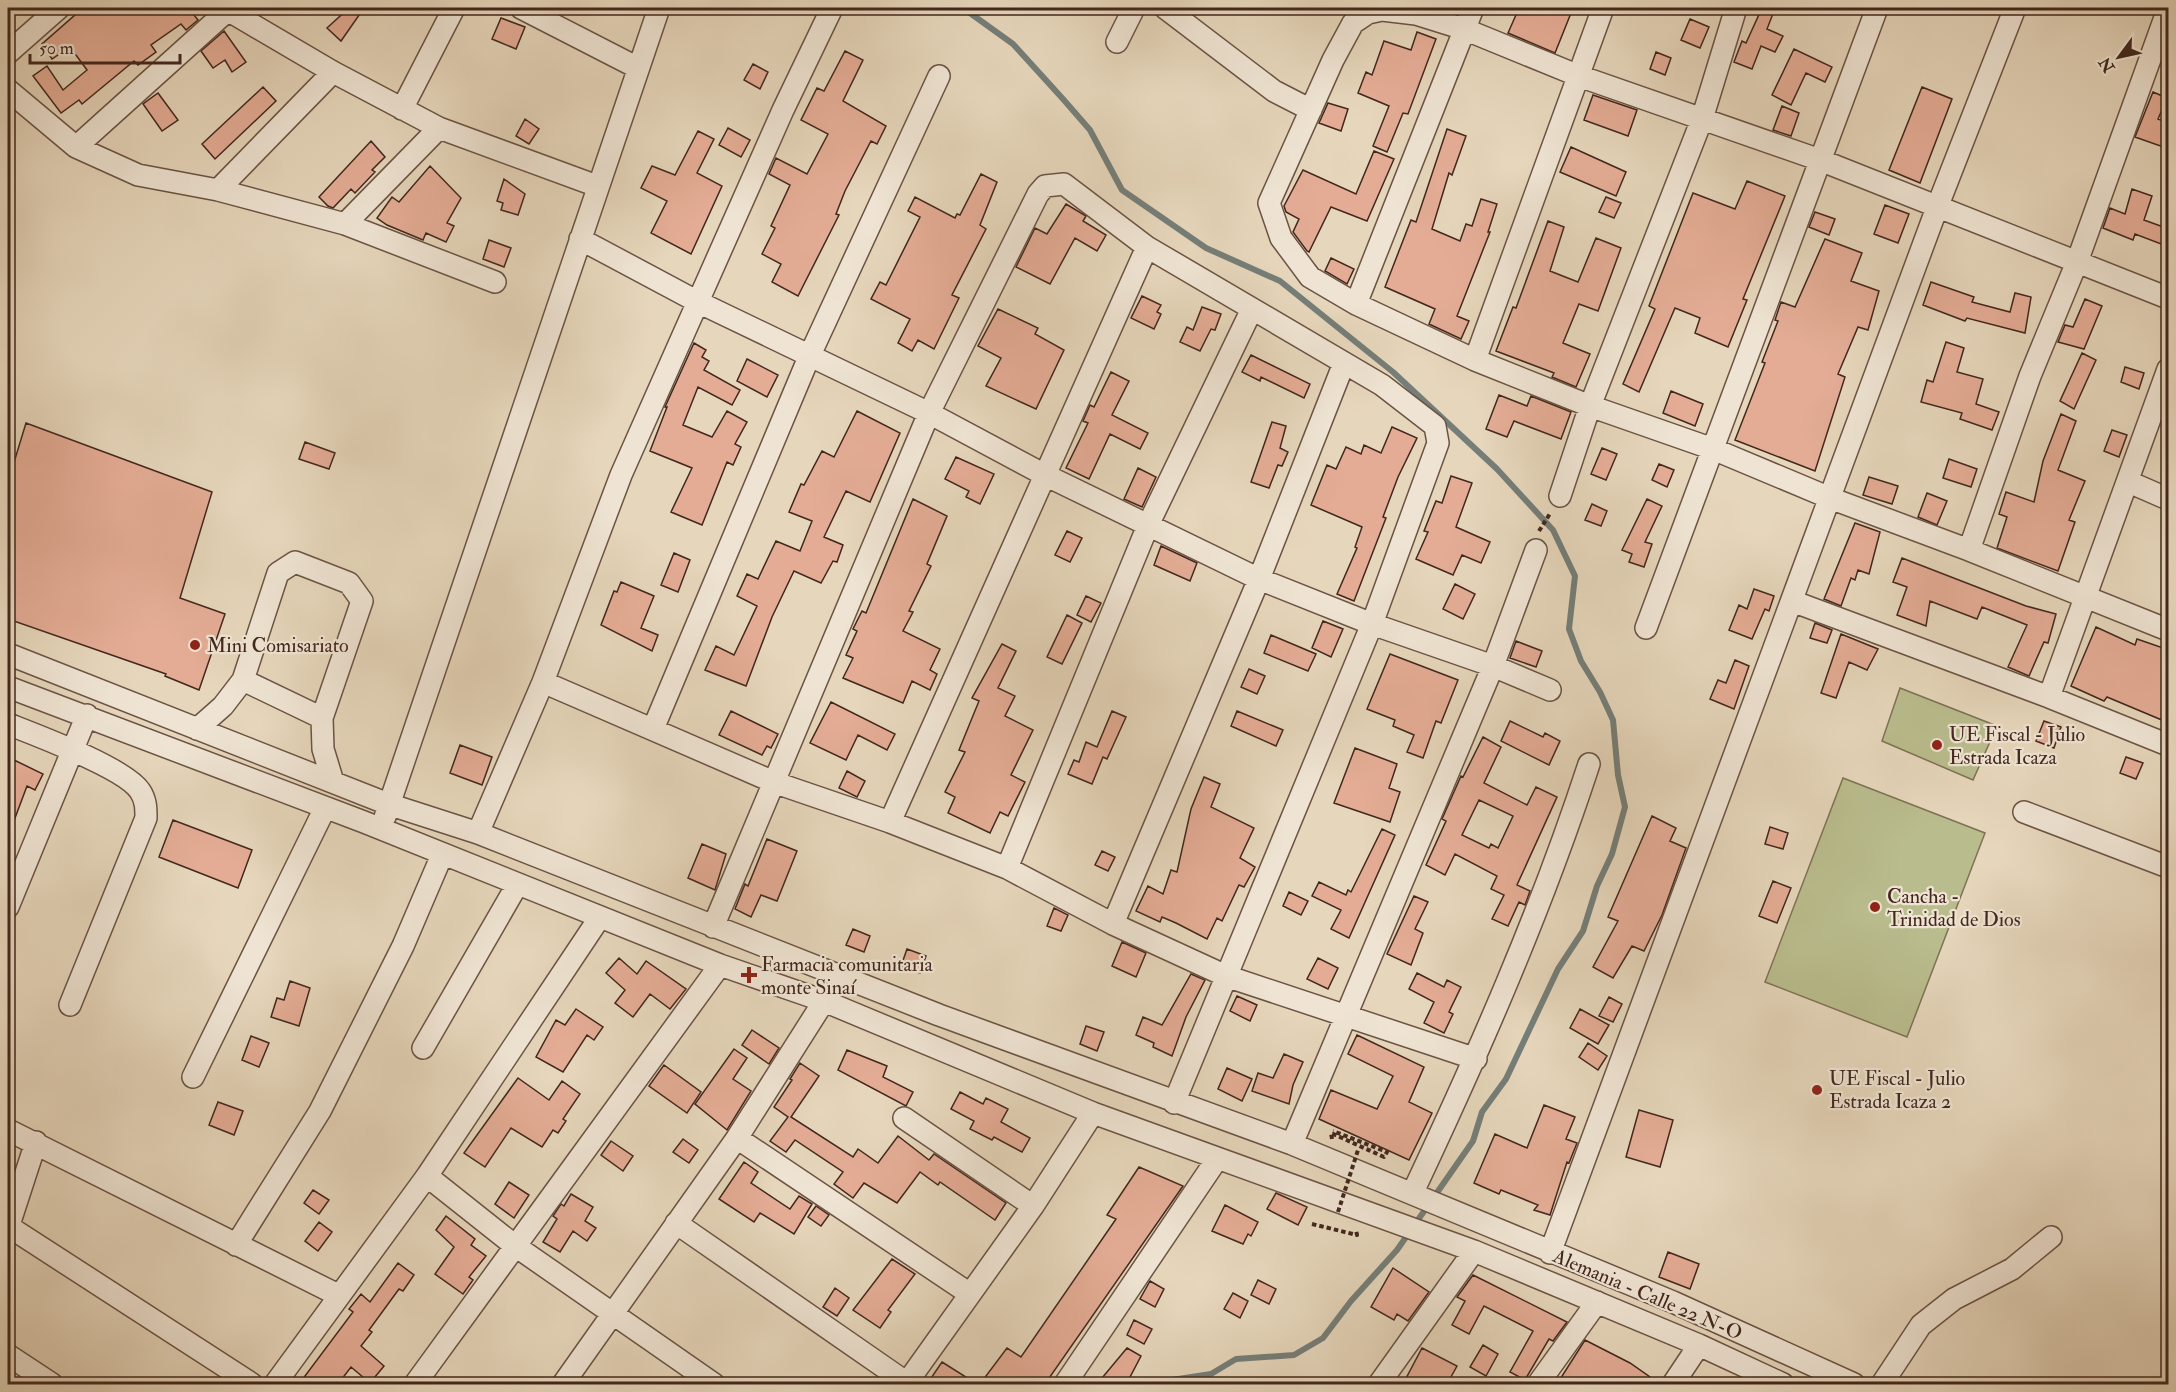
<svg xmlns="http://www.w3.org/2000/svg" width="2176" height="1392" font-family="'IM FELL Double Pica',serif">
	<style>
		.green { fill: #b9bc8d; stroke: #7e7255; stroke-width: 1.5 }
		.lines { fill: none; stroke-linecap: round; stroke-linejoin: round }
		.stream { stroke: #757e78; stroke-width: 6 }
		.building { fill: #e4ac95; stroke: #42271d; stroke-width: 1.5; fill-rule: evenodd }
		.minor-casing { stroke: #6b5344; stroke-width: 24 }
		.path { stroke: #42271d; stroke-width: 4; stroke-dasharray: 4.5 3; stroke-linecap: butt }
		.minor { stroke: #efe4d3; stroke-width: 21 }
		.path-bridge { stroke: #42271d; stroke-width: 4; stroke-dasharray: 4.5 3; stroke-linecap: butt }
		.poi-dot { fill: #8f2418; stroke: #efe4d3; stroke-width: 2 }
		.labels { text-anchor: middle; stroke-width: 4.5; stroke-linejoin: round; paint-order: stroke }
		.poi-label { font-size: 20px; fill: #42271d; stroke: #efe4d3; text-anchor: start }
		.street-label { font-size: 20px; fill: #42271d; stroke: #efe4d3 }
	</style>
	<rect width="100%" height="100%" fill="#e6d6bb"/>
	<filter id="stains"><feTurbulence type="fractalNoise" baseFrequency=".00333" numOctaves="4"/><feColorMatrix values="0 0 0 0 .2 0 0 0 0 .09 0 0 0 0 .02 0 0 0 .5 -.17"/></filter>
	<radialGradient id="worn" r=".72"><stop offset=".6" stop-color="#630" stop-opacity="0"/><stop offset="1" stop-color="#630" stop-opacity=".3"/></radialGradient>
	<path class="green" d="M1900,688L1997,726L1973,780L1882,741Z
		M1843,778L1985,833L1907,1037L1765,982Z"/>
	<g class="lines">
		<path class="stream" d="M963,8L1013,44L1063,99L1090,130L1122,190L1206,248L1280,281L1393,372L1497,469L1553,530L1575,576L1569,629L1581,661L1600,692L1613,720L1618,775L1625,807L1612,854L1597,886L1583,931L1558,969L1506,1079L1482,1112L1473,1141L1397,1250L1351,1301L1323,1338L1294,1355L1236,1359L1211,1374L1172,1380L1170,1384"/>
	</g>
	<path class="building" d="M72,8H204L194,15L198,20L186,30L181,24L151,45L156,52L138,65L134,61L82,104L79,100L61,113L33,76L47,66L63,90L87,70L70,47L52,59L42,44L76,14Z
		M349,8H364L341,41L327,28Z
		M1519,8H1573L1555,53L1508,33Z
		M1762,8L1774,11L1767,29L1783,36L1775,52L1761,46L1752,69L1734,62L1742,41L1746,43Z
		M501,18L525,27L516,49L492,39Z
		M1690,19L1709,27L1700,48L1681,40Z
		M224,31L246,62L232,72L225,60L213,68L201,51Z
		M1417,32L1436,39L1408,114L1403,113L1387,152L1373,146L1389,106L1358,93L1366,72L1372,75L1384,41L1411,50Z
		M1794,49L1832,67L1825,82L1806,73L1791,105L1772,95Z
		M845,51L863,60L843,101L886,126L877,144L871,141L845,191L836,214L839,215L798,296L772,282L781,264L762,254L775,228L771,226L790,185L769,174L776,158L807,174L828,134L801,120L817,88L824,91Z
		M1656,52L1671,58L1665,75L1650,69Z
		M753,64L768,72L760,89L744,80Z
		M263,87L276,101L215,159L202,144Z
		M1922,87L1952,99L1920,183L1889,170Z
		M2153,92L2167,98L2158,119L2169,123V149L2135,137Z
		M158,93L178,120L162,131L143,104Z
		M1593,95L1637,110L1628,136L1584,120Z
		M1328,103L1348,109L1341,131L1319,123Z
		M1782,106L1799,113L1791,136L1773,130Z
		M525,119L539,129L529,144L516,136Z
		M728,128L750,140L741,157L719,145Z
		M1447,129L1466,136L1452,175L1449,173L1432,229L1460,241L1466,224L1472,226L1481,199L1497,204L1488,232H1490L1457,316L1469,321L1461,339L1429,324L1435,309L1385,287L1411,220L1416,222Z
		M698,131L714,139L697,173L722,186L691,254L651,233L667,201L641,188L652,166L675,175Z
		M371,141L385,157L372,170L375,172L355,193L351,189L333,208L328,206L319,197Z
		M1571,147L1626,172L1616,196L1560,172Z
		M1374,151L1394,159L1367,221L1331,207L1309,252L1307,251L1293,232L1299,219L1286,212L1284,206L1303,170L1356,194Z
		M430,166L461,198L447,223L454,226L446,242L426,233L423,240L387,225L377,218L392,197L399,202Z
		M981,174L997,182L980,225L986,229L952,295L959,298L934,349L918,340L912,351L898,343L910,319L871,299L880,282L886,285L920,217L908,211L915,197L955,218L957,214L960,215Z
		M504,179L525,194L518,215L501,210L503,203L497,201Z
		M1747,181L1785,196L1743,299L1747,300L1728,347L1695,333L1700,318L1675,308L1639,392L1623,384L1655,309L1649,306L1693,193L1735,209Z
		M2132,189L2152,196L2144,220L2169,229V247L2135,234L2133,240L2103,228L2110,208L2125,214Z
		M1606,197L1621,203L1614,218L1599,212Z
		M1066,204L1086,216L1083,221L1106,235L1097,251L1075,238L1050,284L1016,267L1035,228L1047,234Z
		M1885,205L1909,214L1898,243L1874,234Z
		M1815,212L1835,219L1829,235L1809,227Z
		M1548,221L1564,227L1550,271L1578,282L1596,238L1621,248L1598,311L1579,304L1563,343L1590,354L1576,387L1552,377L1554,373L1496,351L1513,307L1516,308Z
		M1825,239L1862,253L1851,281L1879,291L1868,330L1858,327L1838,374L1845,377L1815,471L1735,440L1765,363L1762,362L1778,321L1775,320L1781,302L1795,307Z
		M489,240L511,248L504,267L483,259Z
		M1331,258L1354,269L1347,284L1325,271Z
		M1931,282L1974,297L1972,302L2010,312L2015,293L2031,297L2025,333L1967,318L1965,321L1923,305Z
		M1142,296L1161,305L1157,312L1161,314L1154,329L1131,318Z
		M2085,299L2102,306L2084,349L2058,342L2065,325L2073,327Z
		M1202,307L1221,314L1215,330L1211,329L1200,351L1180,342L1187,327L1193,330Z
		M998,309L1038,328L1035,334L1064,350L1036,409L986,386L1001,358L978,346Z
		M1946,342L1964,348L1957,372L1983,379L1976,404L1999,412L1992,430L1960,419L1962,413L1921,402L1927,380L1933,382Z
		M694,343L706,350L702,357L709,361L704,370L740,390L732,405L698,387L683,425L712,437L727,411L747,422L735,444L741,447L733,465L727,462L702,525L671,512L692,468L650,451L667,407H665Z
		M2082,353L2096,360L2074,409L2060,401Z
		M1251,355L1310,384L1304,398L1261,377L1260,381L1242,372Z
		M747,359L778,375L767,397L737,381Z
		M2125,367L2144,373L2139,389L2121,382Z
		M1111,372L1129,381L1112,415L1148,433L1140,449L1110,434L1089,479L1066,468L1088,423L1083,421L1090,405L1094,407Z
		M1671,391L1703,404L1695,426L1663,413Z
		M1499,395L1527,406L1531,396L1571,412L1561,439L1514,421L1507,437L1486,429Z
		M857,411L900,433L870,502L846,491L824,537L843,545L837,562L833,561L821,583L794,571L772,617L746,686L705,670L716,646L734,655L757,606L737,596L747,574L758,579L776,541L800,551L812,521L789,512L801,484L804,485L822,451L834,457Z
		M2061,414L2076,421L2058,470L2085,481L2069,520L2075,522L2058,571L1997,548L2007,517L1999,514L2006,492L2034,502L2043,461Z
		M1272,422L1286,426L1280,448L1288,452L1282,466L1278,465L1269,488L1251,482Z
		M26,423L212,492L180,598L225,614L199,690L165,676L166,674L8,619V482Z
		M1392,427L1417,438L1398,477L1383,517L1386,518L1354,601L1337,594L1357,548L1355,547L1362,527L1311,505L1327,465L1336,469L1346,447L1361,454L1364,445L1381,453Z
		M2112,430L2127,435L2119,457L2104,451Z
		M305,442L335,453L329,469L299,459Z
		M1602,448L1617,454L1606,480L1591,474Z
		M956,457L994,474L980,504L966,497L969,491L945,479Z
		M1949,459L1977,469L1971,487L1943,478Z
		M1659,464L1674,470L1667,487L1652,480Z
		M1138,468L1156,477L1142,507L1124,499Z
		M1451,476L1472,483L1456,527L1490,542L1481,563L1462,555L1453,575L1416,559L1428,532L1424,531L1436,501L1442,503Z
		M1869,477L1898,486L1892,504L1863,495Z
		M1927,493L1947,501L1937,525L1918,517Z
		M913,499L947,516L927,564L931,566L909,611L913,612L903,631L940,649L930,670L937,674L930,690L912,681L903,703L843,678L853,658L846,655L857,631L853,629L862,611L866,613Z
		M1647,499L1662,506L1645,542L1652,544L1644,567L1629,562L1632,554L1622,550Z
		M1592,504L1607,511L1601,526L1585,520Z
		M1855,523L1880,532L1869,574L1858,570L1855,580L1851,578L1841,606L1824,599Z
		M1067,531L1082,538L1070,562L1055,555Z
		M1161,546L1197,563L1190,581L1154,565Z
		M674,553L690,560L678,592L661,585Z
		M1902,558L2026,606L2056,614L2048,643L2044,642L2029,676L2008,667L2027,625L1982,607L1977,619L1930,601L1926,626L1897,615L1907,587L1893,582Z
		M621,582L654,596L641,628L658,635L652,651L601,625L614,591L617,592Z
		M1455,584L1475,594L1463,619L1443,609Z
		M1754,589L1774,596L1769,611L1765,609L1752,639L1729,630L1739,605L1747,609Z
		M1086,596L1101,603L1091,622L1077,615Z
		M1067,615L1082,623L1062,664L1047,657Z
		M1323,621L1343,629L1331,657L1312,648Z
		M1815,623L1832,630L1827,643L1810,638Z
		M2096,627L2135,645L2137,639L2169,650V723L2107,697L2104,701L2071,686Z
		M1841,634L1878,649L1867,670L1849,662L1836,698L1821,693Z
		M1271,635L1316,654L1308,671L1264,653Z
		M1516,641L1542,651L1536,667L1510,658Z
		M1002,644L1016,651L998,688L1015,696L1005,716L1033,730L1011,775L1025,782L1008,816L1000,812L990,833L948,813L955,797L945,792L965,752L959,750L979,701L972,698Z
		M1390,654L1458,680L1441,723L1436,721L1423,758L1407,752L1414,735L1393,726L1395,720L1367,709Z
		M1735,660L1749,666L1734,709L1710,699L1718,680L1726,683Z
		M1249,669L1265,676L1257,694L1241,687Z
		M831,702L895,734L887,750L858,735L846,760L810,743Z
		M731,711L778,734L771,748L767,746L762,755L719,735Z
		M1112,711L1126,717L1107,759L1103,757L1092,784L1068,774L1074,760L1079,762L1086,742L1097,747Z
		M1237,711L1283,730L1276,746L1231,726Z
		M1510,721L1543,737L1545,733L1560,741L1549,765L1501,741Z
		M2044,721L2061,727L2054,748L2036,741Z
		M1483,737L1501,747L1484,783L1527,805L1536,787L1557,797L1517,885L1530,891L1525,905L1519,902L1508,926L1492,919L1504,895L1491,889L1497,876L1455,854L1445,875L1426,865L1446,821L1442,819L1461,776L1463,777ZM1479,800L1513,816L1498,848L1491,844L1489,848L1462,835Z
		M460,745L492,757L482,785L450,773Z
		M1355,748L1397,764L1389,788L1400,792L1390,822L1334,803Z
		M2126,757L2143,763L2136,779L2120,773Z
		M14,760L43,774L35,790L27,786L9,834L8,774Z
		M847,771L865,781L857,797L839,788Z
		M1204,777L1220,784L1211,807L1254,828L1240,858L1255,867L1244,887L1239,885L1222,921L1217,918L1207,939L1176,923L1162,917L1160,922L1136,911L1148,886L1163,894L1171,870L1177,872L1191,809Z
		M1652,816L1676,828L1670,841L1686,848L1662,915L1644,951L1632,946L1613,978L1593,967L1618,921L1608,917Z
		M173,820L252,850L238,888L159,857Z
		M1770,827L1788,833L1783,849L1765,844Z
		M1382,829L1395,835L1349,938L1331,929L1341,910L1312,896L1319,882L1346,895L1348,890L1351,892Z
		M767,839L797,851L777,901L761,895L751,917L735,909L745,884L748,886Z
		M702,844L726,854L715,890L688,878Z
		M1102,851L1115,857L1108,871L1095,865Z
		M1773,881L1791,888L1777,923L1759,916Z
		M1289,892L1308,901L1301,915L1283,906Z
		M1414,896L1428,902L1415,929L1423,933L1411,965L1387,954Z
		M1054,908L1068,915L1061,931L1047,926Z
		M853,929L870,936L864,952L846,945Z
		M1122,942L1146,953L1136,977L1112,966Z
		M907,949L926,956L920,973L901,966Z
		M619,958L637,974L646,961L686,989L670,1009L650,994L633,1017L615,1003L625,990L606,973Z
		M1318,958L1338,968L1328,989L1307,979Z
		M1417,973L1444,987L1447,980L1461,987L1449,1012L1453,1014L1444,1033L1424,1023L1434,1002L1409,989Z
		M1191,974L1205,980L1186,1017L1172,1056L1153,1047L1154,1043L1136,1035L1143,1017L1162,1025Z
		M290,981L310,988L299,1026L271,1017L277,998L284,1000Z
		M1237,996L1257,1005L1250,1021L1230,1011Z
		M1609,997L1622,1004L1613,1022L1599,1016Z
		M576,1009L603,1027L594,1040L587,1035L563,1072L536,1057L556,1020L565,1025Z
		M1580,1009L1609,1025L1598,1044L1570,1028Z
		M1086,1026L1104,1032L1097,1051L1080,1044Z
		M752,1030L779,1048L769,1064L742,1045Z
		M1357,1035L1424,1067L1409,1102L1432,1113L1409,1160L1319,1119L1331,1090L1377,1109L1393,1076L1348,1054Z
		M251,1036L269,1043L259,1067L242,1060Z
		M1588,1043L1607,1056L1598,1070L1579,1057Z
		M734,1049L747,1058L733,1079L751,1091L727,1130L695,1104Z
		M847,1050L887,1066L883,1077L913,1092L906,1106L838,1070Z
		M1284,1054L1303,1062L1293,1085L1289,1104L1252,1091L1258,1073L1273,1078Z
		M800,1063L819,1076L791,1117L853,1157L858,1149L878,1163L898,1136L929,1160L934,1154L1006,1203L995,1220L940,1182L938,1185L920,1172L897,1203L864,1183L853,1198L834,1184L843,1172L795,1140L786,1152L770,1141L788,1117L774,1107L792,1080L790,1079Z
		M664,1065L701,1092L687,1113L649,1086Z
		M1227,1068L1252,1079L1242,1101L1218,1089Z
		M518,1078L549,1100L562,1081L580,1094L563,1119L566,1121L558,1133L553,1130L542,1147L511,1128L485,1167L464,1153Z
		M960,1092L983,1104L986,1098L1008,1109L1001,1122L1030,1138L1022,1152L994,1137L992,1140L970,1129L974,1121L951,1109Z
		M218,1102L243,1111L234,1135L209,1125Z
		M1544,1105L1575,1117L1566,1139L1577,1143L1569,1163L1567,1162L1550,1215L1534,1210L1538,1205L1501,1190L1499,1194L1474,1183L1495,1134L1527,1148Z
		M1639,1110L1673,1120L1660,1167L1626,1157Z
		M683,1139L698,1150L689,1163L673,1152Z
		M611,1141L633,1156L623,1171L601,1155Z
		M744,1162L758,1172L751,1183L790,1209L799,1196L812,1204L794,1234L760,1213L754,1222L719,1199Z
		M1139,1167L1183,1186L1045,1384H980L1007,1348L1021,1357L1116,1219L1107,1215Z
		M509,1182L529,1195L514,1218L495,1204Z
		M313,1190L329,1200L319,1214L304,1203Z
		M1276,1193L1307,1207L1298,1225L1267,1209Z
		M571,1194L593,1207L585,1221L596,1228L587,1241L573,1231L560,1252L543,1242L557,1219L553,1216L561,1204L564,1206Z
		M1225,1205L1258,1222L1251,1236L1248,1234L1243,1244L1212,1231Z
		M816,1206L829,1215L821,1226L808,1217Z
		M446,1216L475,1239L471,1245L486,1256L469,1277L473,1280L463,1294L435,1274L454,1247L436,1230Z
		M319,1222L332,1232L318,1251L305,1241Z
		M1668,1252L1699,1264L1690,1289L1659,1277Z
		M892,1259L915,1274L888,1310L891,1312L880,1328L853,1310Z
		M398,1263L414,1275L403,1291L399,1289L369,1330L372,1332L361,1346L384,1366L370,1383L351,1367L338,1384H299L353,1312L349,1309L361,1294L370,1302Z
		M1393,1268L1429,1292L1408,1321L1397,1314L1394,1320L1371,1307Z
		M1473,1275L1567,1322L1553,1341L1549,1339L1525,1380L1510,1372L1533,1331L1484,1306L1469,1334L1452,1325L1465,1301L1457,1297Z
		M1258,1280L1276,1289L1269,1304L1251,1295Z
		M1150,1281L1164,1289L1155,1307L1140,1299Z
		M835,1288L849,1298L837,1316L823,1307Z
		M1233,1293L1248,1301L1240,1318L1224,1309Z
		M1134,1320L1152,1329L1144,1344L1127,1335Z
		M1585,1340L1630,1363L1660,1384H1557Z
		M1483,1345L1498,1354L1486,1376L1470,1367Z
		M1127,1348L1141,1356L1130,1377L1123,1384H1097Z
		M1422,1348L1457,1366L1447,1384H1403Z
		M942,1362L977,1384H927Z"/>
	<g class="lines">
		<g class="minor-casing">
			<path id="minor" d="M224,8L333,72L439,128L597,186
				M521,8L638,68
				M1165,8L1274,91L1311,110
				M1117,42L1134,8
				M8,53L59,8
				M8,90L76,147L227,11
				M402,109L454,8
				M76,147L138,175L218,190L345,224L495,282
				M218,190L333,72
				M345,224L439,128
				M580,239L698,302L929,413L1043,474L1259,579L1372,624L1493,666L1550,690
				M2168,298L1820,160L1579,76L1464,29L1416,14L1382,10L1368,13L1353,23L1333,60L1269,203L1281,238L1310,277L1356,304L1475,360L1590,406L1713,449L1830,498L1969,550L2168,630
				M1356,304L1473,8
				M1475,360L1603,8
				M2129,482L2168,499
				M1560,496L1590,406L1702,119L1736,8
				M1969,550L2030,376L2077,262L2168,9
				M1792,601L2049,697L2168,745
				M1646,628L1877,8
				M8,654L388,804L478,833L939,1015L1292,1144L1673,1302L1854,1384
				M243,680L322,718
				M543,682L776,783L890,822L1007,868L1113,924L1226,976L1476,1059
				M8,687L364,822L720,965L824,1001L1093,1113L1474,1251L1699,1345L1783,1384
				M2049,697L2168,369
				M8,724C36,735 125,768 140,791C146,800 146,808 146,818L70,1005
				M197,729L223,706L243,680L278,573L295,562L349,583L362,601L322,718L323,749L333,782
				M653,729L809,357L939,76
				M2024,812L2168,867
				M385,817L659,8
				M890,822L1147,247L1382,385L1435,426L1438,443L1372,624L1174,1103
				M478,833L543,682L621,475L783,110L832,8
				M1007,868L1149,523L1252,309
				M8,907L87,715
				M1113,924L1259,579L1344,363
				M713,927L929,413L1038,194L1045,186L1064,184L1147,247
				M423,1048L517,885
				M193,1077L325,808
				M904,1118L1033,1206
				M8,1130L338,1295
				M737,1138L970,1294
				M1292,1144L1493,666L1536,550
				M427,1176L514,1245L714,1384
				M1413,1192C1479,1052 1541,911 1589,764
				M676,1223L907,1383
				M8,1226L252,1384
				M8,1228L36,1142
				M236,1245L320,1111L403,946L442,855
				M1550,1253L1938,205L2015,8
				M8,1355L52,1384
				M275,1384L427,1176L600,917
				M415,1384L720,965
				M563,1384L737,1138L824,1001
				M906,1384L1033,1206L1093,1113
				M1065,1384L1217,1159
				M1379,1384L1474,1251
				M1538,1384L1597,1302
				M1673,1384L1699,1345
				M1882,1384L1921,1325L1954,1299L2012,1269L2051,1237"/>
		</g>
		<path class="path" d="M1539,531L1551,512
			M1332,1139L1331,1133L1384,1157L1387,1152L1333,1131
			M1312,1224L1357,1235L1356,1230"/>
		<use href="#minor" class="minor"/>
		<path class="path-bridge" d="M1338,1212L1358,1150"/>
	</g>
	<g class="poi-dot">
		<circle cx="195" cy="645" r="6"/>
		<circle cx="1937" cy="745" r="6"/>
		<circle cx="1875" cy="907" r="6"/>
		<path d="M746 966h6v6h6v6h-6v6h-6v-6h-6v-6h6z"/>
		<circle cx="1817" cy="1090" r="6"/>
	</g>
	<g class="labels">
		<g class="poi-label">
			<text x="207" y="652">Mini Comisariato</text>
			<text x="1949" y="741">UE Fiscal - Julio<tspan x="1949" dy="23">Estrada Icaza</tspan></text>
			<text x="1887" y="903">Cancha -<tspan x="1887" dy="23">Trinidad de Dios</tspan></text>
			<text x="761" y="971">Farmacia comunitaria<tspan x="761" dy="23">monte Sinaí</tspan></text>
			<text x="1829" y="1085">UE Fiscal - Julio<tspan x="1829" dy="23">Estrada Icaza 2</tspan></text>
		</g>
		<g class="street-label">
			<text transform="translate(1648 1294) rotate(23)" y="7">Alemania - Calle 22 N-O</text>
		</g>
	</g>
	<rect width="2176" height="1392" fill="none" stroke="#e6d6bb" stroke-width="30"/>
	<rect x="9" y="9" width="2158" height="1374" fill="none" stroke="#42271d" stroke-width="3"/>
	<rect x="15" y="15" width="2146" height="1362" fill="none" stroke="#42271d" stroke-width="1.5"/>
	<g transform="translate(2119 57) rotate(237)" stroke="#efe4d3" stroke-width="4.5" paint-order="stroke">
	<path d="M0-4.5L10 22L0 15L-10 22Z" fill="#42271d"/>
	<text y="-9" font-size="16" font-weight="bold" text-anchor="middle" fill="#42271d">N</text>
	</g>
	<path d="M30 54v9h150v-9" fill="none" stroke="#42271d" stroke-width="3"/>
	<text x="39" y="54" font-size="18" fill="#42271d" stroke="#efe4d3" stroke-width="4.5" paint-order="stroke">50 m</text>
	<rect width="100%" height="100%" filter="url(#stains)"/>
	<rect width="100%" height="100%" fill="url(#worn)"/>
</svg>
